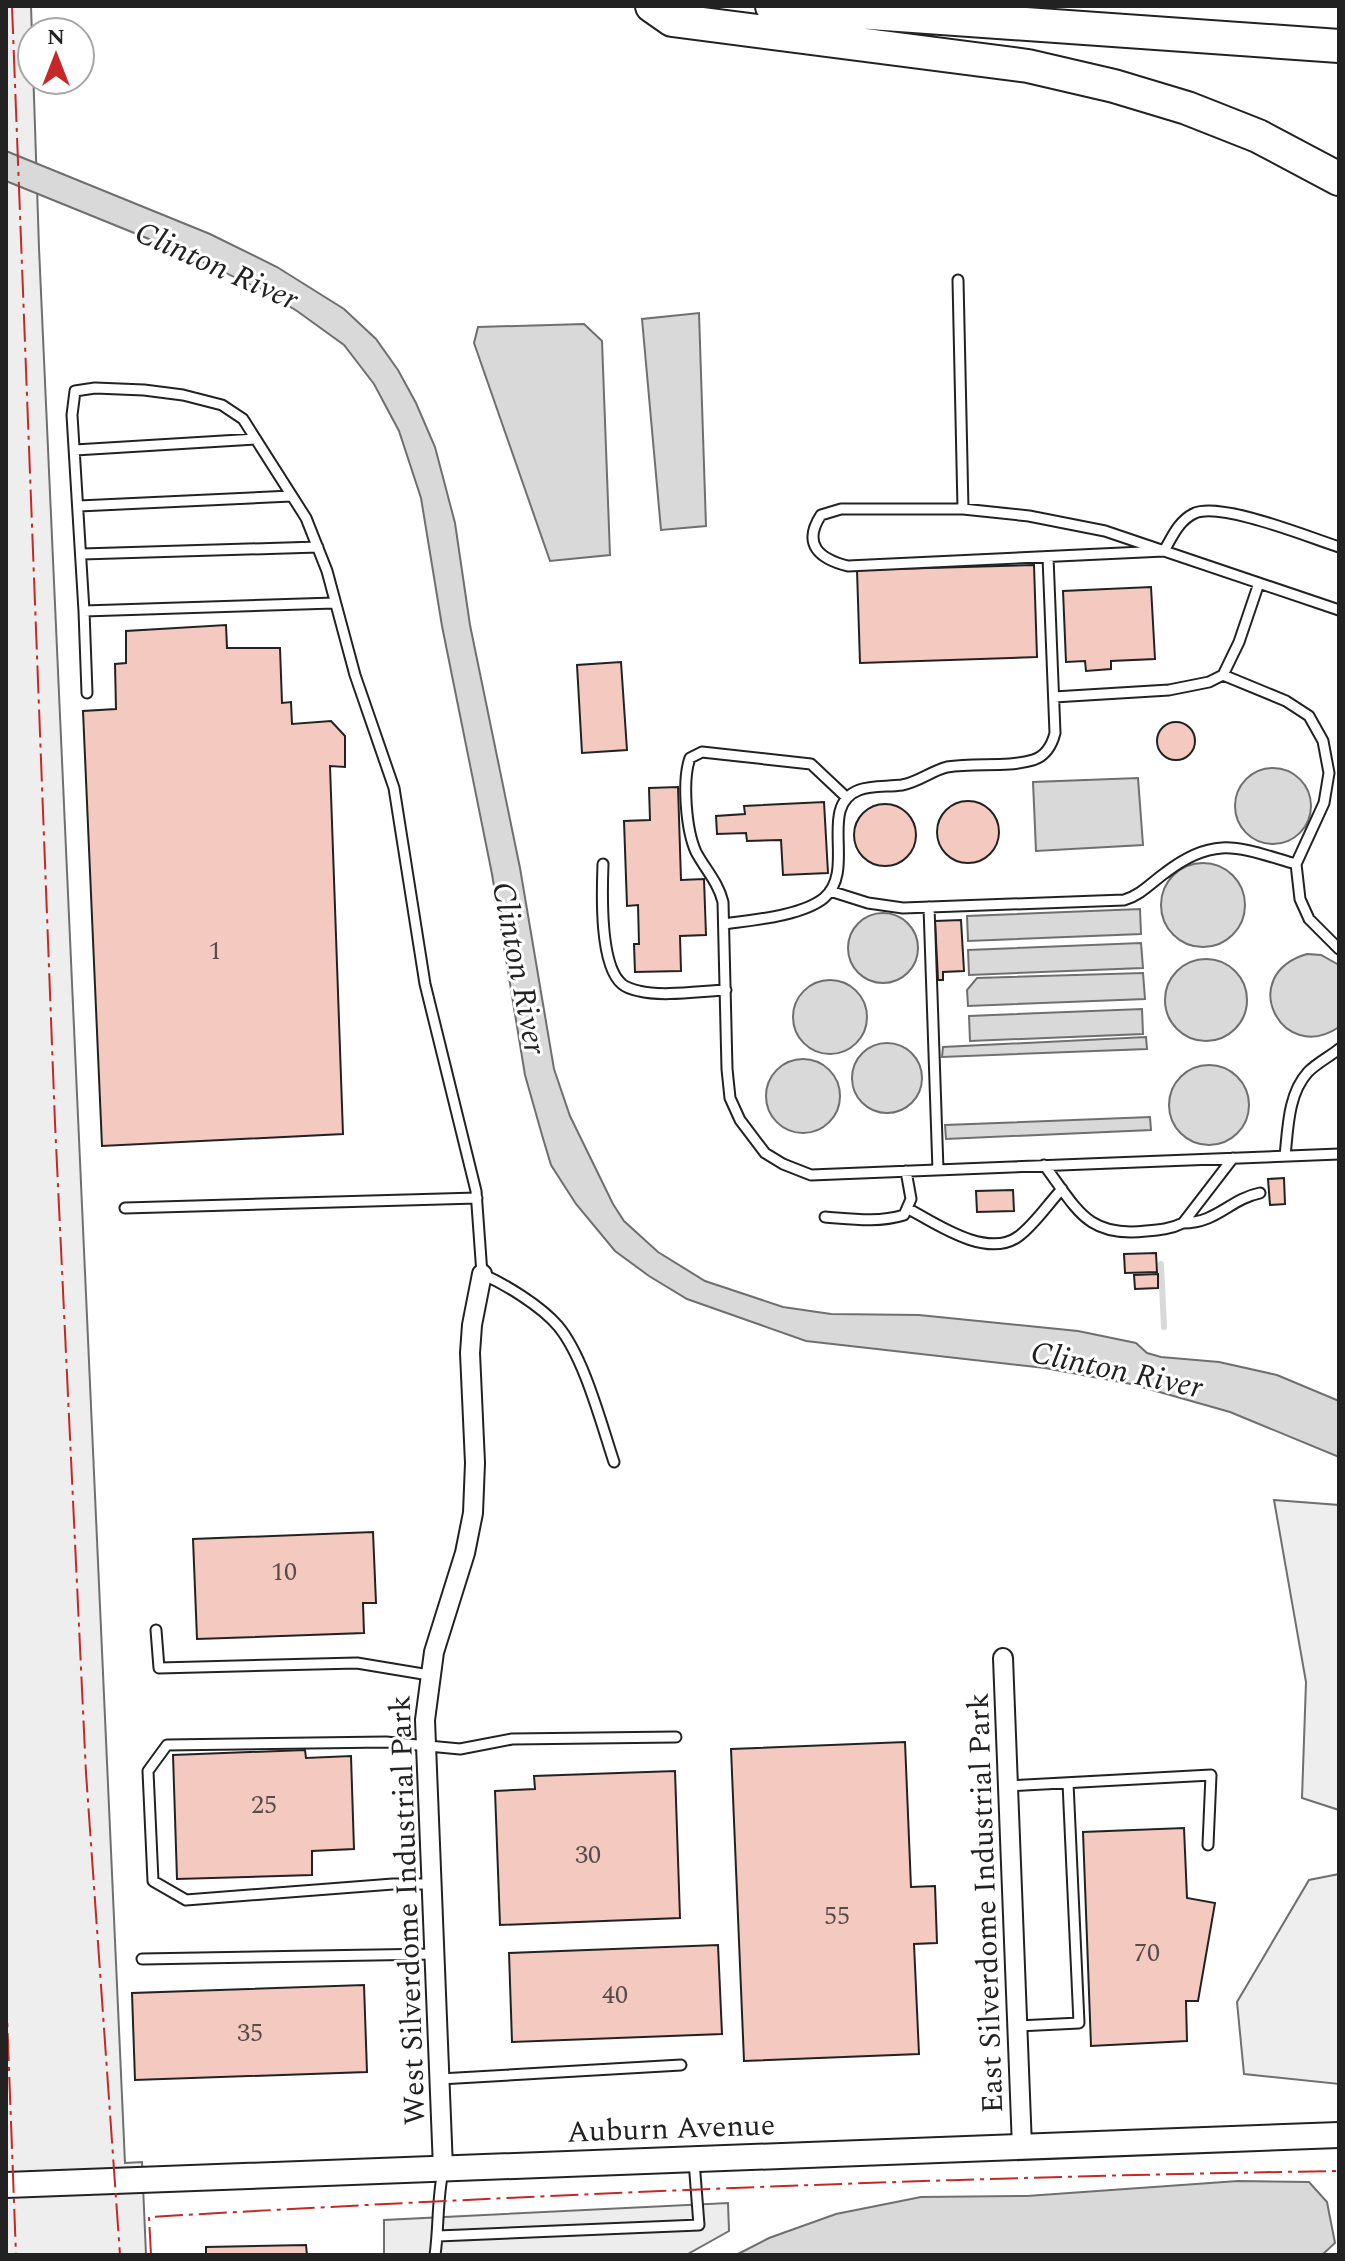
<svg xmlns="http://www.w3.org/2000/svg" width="1345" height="2261" font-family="Spectral,serif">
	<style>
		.green { fill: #eee; stroke: #6f6f6f; stroke-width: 2 }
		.parking { fill: #ededed; stroke: #6f6f6f; stroke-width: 2 }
		.water { fill: #d9d9d9; stroke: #6f6f6f; stroke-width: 2 }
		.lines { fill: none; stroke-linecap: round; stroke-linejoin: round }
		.stream { stroke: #d9d9d9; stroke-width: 6 }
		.building { fill: #f3c9c0; stroke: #222; stroke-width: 2 }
		.service-casing { stroke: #222; stroke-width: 13 }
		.minor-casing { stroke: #222; stroke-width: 22 }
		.secondary-casing { stroke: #222; stroke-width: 28 }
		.motorway-casing { stroke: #222; stroke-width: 36 }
		.service { stroke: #fff; stroke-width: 9 }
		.minor { stroke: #fff; stroke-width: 18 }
		.secondary { stroke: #fff; stroke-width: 24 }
		.motorway { stroke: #fff; stroke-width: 32 }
		.power { stroke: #c62828; stroke-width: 2; stroke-dasharray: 28 6 4 6; stroke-linecap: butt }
		.labels { text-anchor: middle; stroke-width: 6; stroke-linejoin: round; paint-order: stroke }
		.number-label { font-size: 26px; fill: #564c4a }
		.street-label { font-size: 30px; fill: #222; stroke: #fff }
		.water-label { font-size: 32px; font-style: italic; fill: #222; stroke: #fff }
	</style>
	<rect width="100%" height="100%" fill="#fff"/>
	<path class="green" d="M6,6H31L39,248L125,2163L142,2162L146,2255H6Z
		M1274,1500L1339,1505V1810L1302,1798L1306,1682Z
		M1339,1874V2084L1244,2074L1237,2002L1309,1880Z"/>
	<path class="parking" d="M728,2203L729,2231L686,2255H384V2220Z"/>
	<path class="water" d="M6,151L210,234L277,267L344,309L376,339L398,370L416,403L435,447L455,523L470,625L520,868L554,1069L570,1116L613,1204L624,1221L658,1252L705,1281L783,1307L831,1314L919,1315L1078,1331L1136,1343L1147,1353L1161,1357L1219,1362L1277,1375L1339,1401V1457L1230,1412L1131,1384L1045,1368L806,1341L687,1299L649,1276L615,1251L576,1204L551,1165L542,1135L525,1075L492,874L442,626L421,498L399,431L374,384L344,345L297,311L264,291L181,252L6,181Z
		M699,313L706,526L661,530L642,319Z
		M584,324L602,341L610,555L550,561L474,343L478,327Z
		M1235 806a38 38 0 1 1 76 0a38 38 0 1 1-76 0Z
		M1138,778L1143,845L1036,851L1033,782Z
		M1161 905a42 42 0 1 1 84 0a42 42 0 1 1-84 0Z
		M1140,909L1141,934L968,941L967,916Z
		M848 948a35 35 0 1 1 70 0a35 35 0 1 1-70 0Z
		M1141,943L1143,968L969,975L968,950Z
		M1307,954L1321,955L1339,965V1027C1282,1066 1235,975 1307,954Z
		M1165 1000a41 41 0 1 1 82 0a41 41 0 1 1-82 0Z
		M1143,973L1145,999L968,1006L967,990L977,978Z
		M793 1017a37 37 0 1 1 74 0a37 37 0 1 1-74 0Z
		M1142,1009L1143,1034L970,1041L969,1016Z
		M1146,1037L1147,1049L942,1057L943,1047Z
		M852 1078a35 35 0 1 1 70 0a35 35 0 1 1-70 0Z
		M766 1096a37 37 0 1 1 74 0a37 37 0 1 1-74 0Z
		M1169 1105a40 40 0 1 1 80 0a40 40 0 1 1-80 0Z
		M1150,1117L1151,1130L946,1139L945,1125Z
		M1238,2181L1309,2182L1327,2202L1335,2243L1322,2255H736L769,2238L836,2214L921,2197L1027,2196Z"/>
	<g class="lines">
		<path class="stream" d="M1161,1264L1164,1327"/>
	</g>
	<path class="building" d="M1034,565L1037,657L860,663L857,570Z
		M1151,587L1155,659L1111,661V669L1086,671L1085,661L1066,662L1063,591Z
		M226,625L227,648H280L282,703L291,702L292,724L331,721L345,736V767L330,766L343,1134L102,1146L83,711L116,709L115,664L126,663V631Z
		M621,662L627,750L582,753L577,665Z
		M1157 741a19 19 0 1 1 38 0a19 19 0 1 1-38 0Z
		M678,787L681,880L704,879L706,935L680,936L681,971L635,972L634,944H639L638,905L627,906L624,821L650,820L649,788Z
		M937 832a31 31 0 1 1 62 0a31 31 0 1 1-62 0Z
		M824,802L828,873L783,875L781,840L747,841L746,833L717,834L716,816L745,814L744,806Z
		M854 835a31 31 0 1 1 62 0a31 31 0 1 1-62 0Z
		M961,920L964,971L943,972V980H938L935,921Z
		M1284,1178L1285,1204L1270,1205L1268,1179Z
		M1013,1190L1014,1211L977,1212L976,1191Z
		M1156,1253L1157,1272L1125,1273L1124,1254Z
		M1158,1274V1288L1135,1289L1134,1275Z
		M373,1532L376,1603H363L364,1633L197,1639L193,1539Z
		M905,1742L911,1887L935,1886L937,1943L914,1944L919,2054L744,2061L731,1749Z
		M305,1750L306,1758L351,1756L354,1849L312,1851V1875L177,1879L173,1755Z
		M675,1771L680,1918L500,1925L495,1791L535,1789L534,1776Z
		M1184,1828L1187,1898L1215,1903L1198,2001H1186L1187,2041L1091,2046L1083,1832Z
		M718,1945L722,2034L512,2042L509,1953Z
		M364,1985L367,2072L135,2080L132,1993Z
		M306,2245L307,2255H206V2247Z"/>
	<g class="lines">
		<g class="service-casing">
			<path id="service" d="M958,280L963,509
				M75,450L256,439
				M79,506L291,496
				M1164,551L848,566C819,559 802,544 821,515L841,509H963L1029,516L1105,531L1339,610
				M1164,551C1172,537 1179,520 1195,513C1222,502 1308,537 1339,547
				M82,554L318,547
				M334,603L84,611L72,415L75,391L95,388L144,390L183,395L222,405L243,419L306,518L327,571L355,675L394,788L425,984L476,1191L482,1274C505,1284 541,1306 558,1326C584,1357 601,1423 614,1462
				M84,611L87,693
				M1223,675L1286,701L1309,716L1323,741L1329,773L1324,803L1296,864L1300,899L1309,919L1339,949
				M1054,697L1169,690L1209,682L1223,675L1239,642L1259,583
				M845,796L811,764L702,752L690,758C682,780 686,830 696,852C705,869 718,882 723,902L727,1069L730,1098L740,1120L765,1153L783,1164L811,1175L1339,1154
				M603,864C602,891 599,965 622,984C625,987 634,990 639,991C662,997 701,991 726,990
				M830,891L868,903L903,908L1124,900C1141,895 1151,883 1165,873C1215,834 1240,848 1296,864
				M929,907L938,1170
				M724,924C752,920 802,916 824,898C857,870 817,806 859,790C872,785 888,787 902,785C919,782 931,771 947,767C975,762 1006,768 1033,760C1046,756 1052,745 1055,733L1048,557
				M1285,1156C1288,1128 1288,1094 1308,1072C1317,1063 1329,1057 1339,1049
				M1044,1165C1077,1208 1086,1238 1146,1231C1159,1230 1171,1229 1183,1223L1233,1158
				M125,1208L477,1198
				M907,1208C935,1223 987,1260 1019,1236C1035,1224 1048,1204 1062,1189
				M825,1217C852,1219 878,1223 904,1215L911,1199L906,1171
				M1183,1223C1217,1223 1230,1199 1260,1193
				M156,1630L159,1668L357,1663L429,1675
				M1008,1786L1211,1775L1208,1845
				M432,1884H393L186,1900L153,1881L148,1771L167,1745L386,1742L460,1749L512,1739L676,1737
				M142,1959L435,1954
				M1018,2026L1079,2023L1068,1783
				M440,2079L681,2065
				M438,2236L699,2225L694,2161
				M435,2255C439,2227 437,2200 443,2171"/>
		</g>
		<g class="minor-casing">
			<path id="minor" d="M1003,1658L1022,2147
				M443,2168L425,1720L434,1652L465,1553L473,1513L475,1463L470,1353L472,1325L482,1274"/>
		</g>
		<g class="secondary-casing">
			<path id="secondary" d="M6,2185L1339,2135"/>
		</g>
		<g class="motorway-casing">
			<path id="motorway" d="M652,6L672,20L1028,66L1114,86L1187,108L1258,136L1339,179
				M772,6L1339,46"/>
		</g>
		<use href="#service" class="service"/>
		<use href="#minor" class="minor"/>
		<use href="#secondary" class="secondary"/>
		<use href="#motorway" class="motorway"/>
		<path class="power" d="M12,6L55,1123L86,1773L120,2255
			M6,1989L16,2255
			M151,2255L149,2217C545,2194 942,2177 1339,2171"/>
	</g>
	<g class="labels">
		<g class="number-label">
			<text x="215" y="959">1</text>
			<text x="284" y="1580">10</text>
			<text x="264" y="1813">25</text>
			<text x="588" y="1863">30</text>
			<text x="837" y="1924">55</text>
			<text x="1147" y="1961">70</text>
			<text x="615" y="2003">40</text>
			<text x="250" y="2041">35</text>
		</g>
		<g class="street-label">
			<text transform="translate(985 1903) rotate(-92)" y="10">East Silverdome Industrial Park</text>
			<text transform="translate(407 1910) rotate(-92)" y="10">West Silverdome Industrial Park</text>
			<text transform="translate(671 2128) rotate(-2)" y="10">Auburn Avenue</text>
		</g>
		<g class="water-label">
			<text transform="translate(217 265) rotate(24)" y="11">Clinton River</text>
			<text transform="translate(520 968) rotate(79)" y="11">Clinton River</text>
			<text transform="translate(1117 1369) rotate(12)" y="11">Clinton River</text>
		</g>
	</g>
	<rect width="1345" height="2261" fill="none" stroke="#222222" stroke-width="16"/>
	<g transform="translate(56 56)"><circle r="38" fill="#ffffff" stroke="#a7a7a7" stroke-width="2"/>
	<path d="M0-6L14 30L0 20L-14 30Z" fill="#c62828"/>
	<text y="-12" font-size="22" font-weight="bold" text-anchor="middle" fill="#222222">N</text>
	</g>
</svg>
